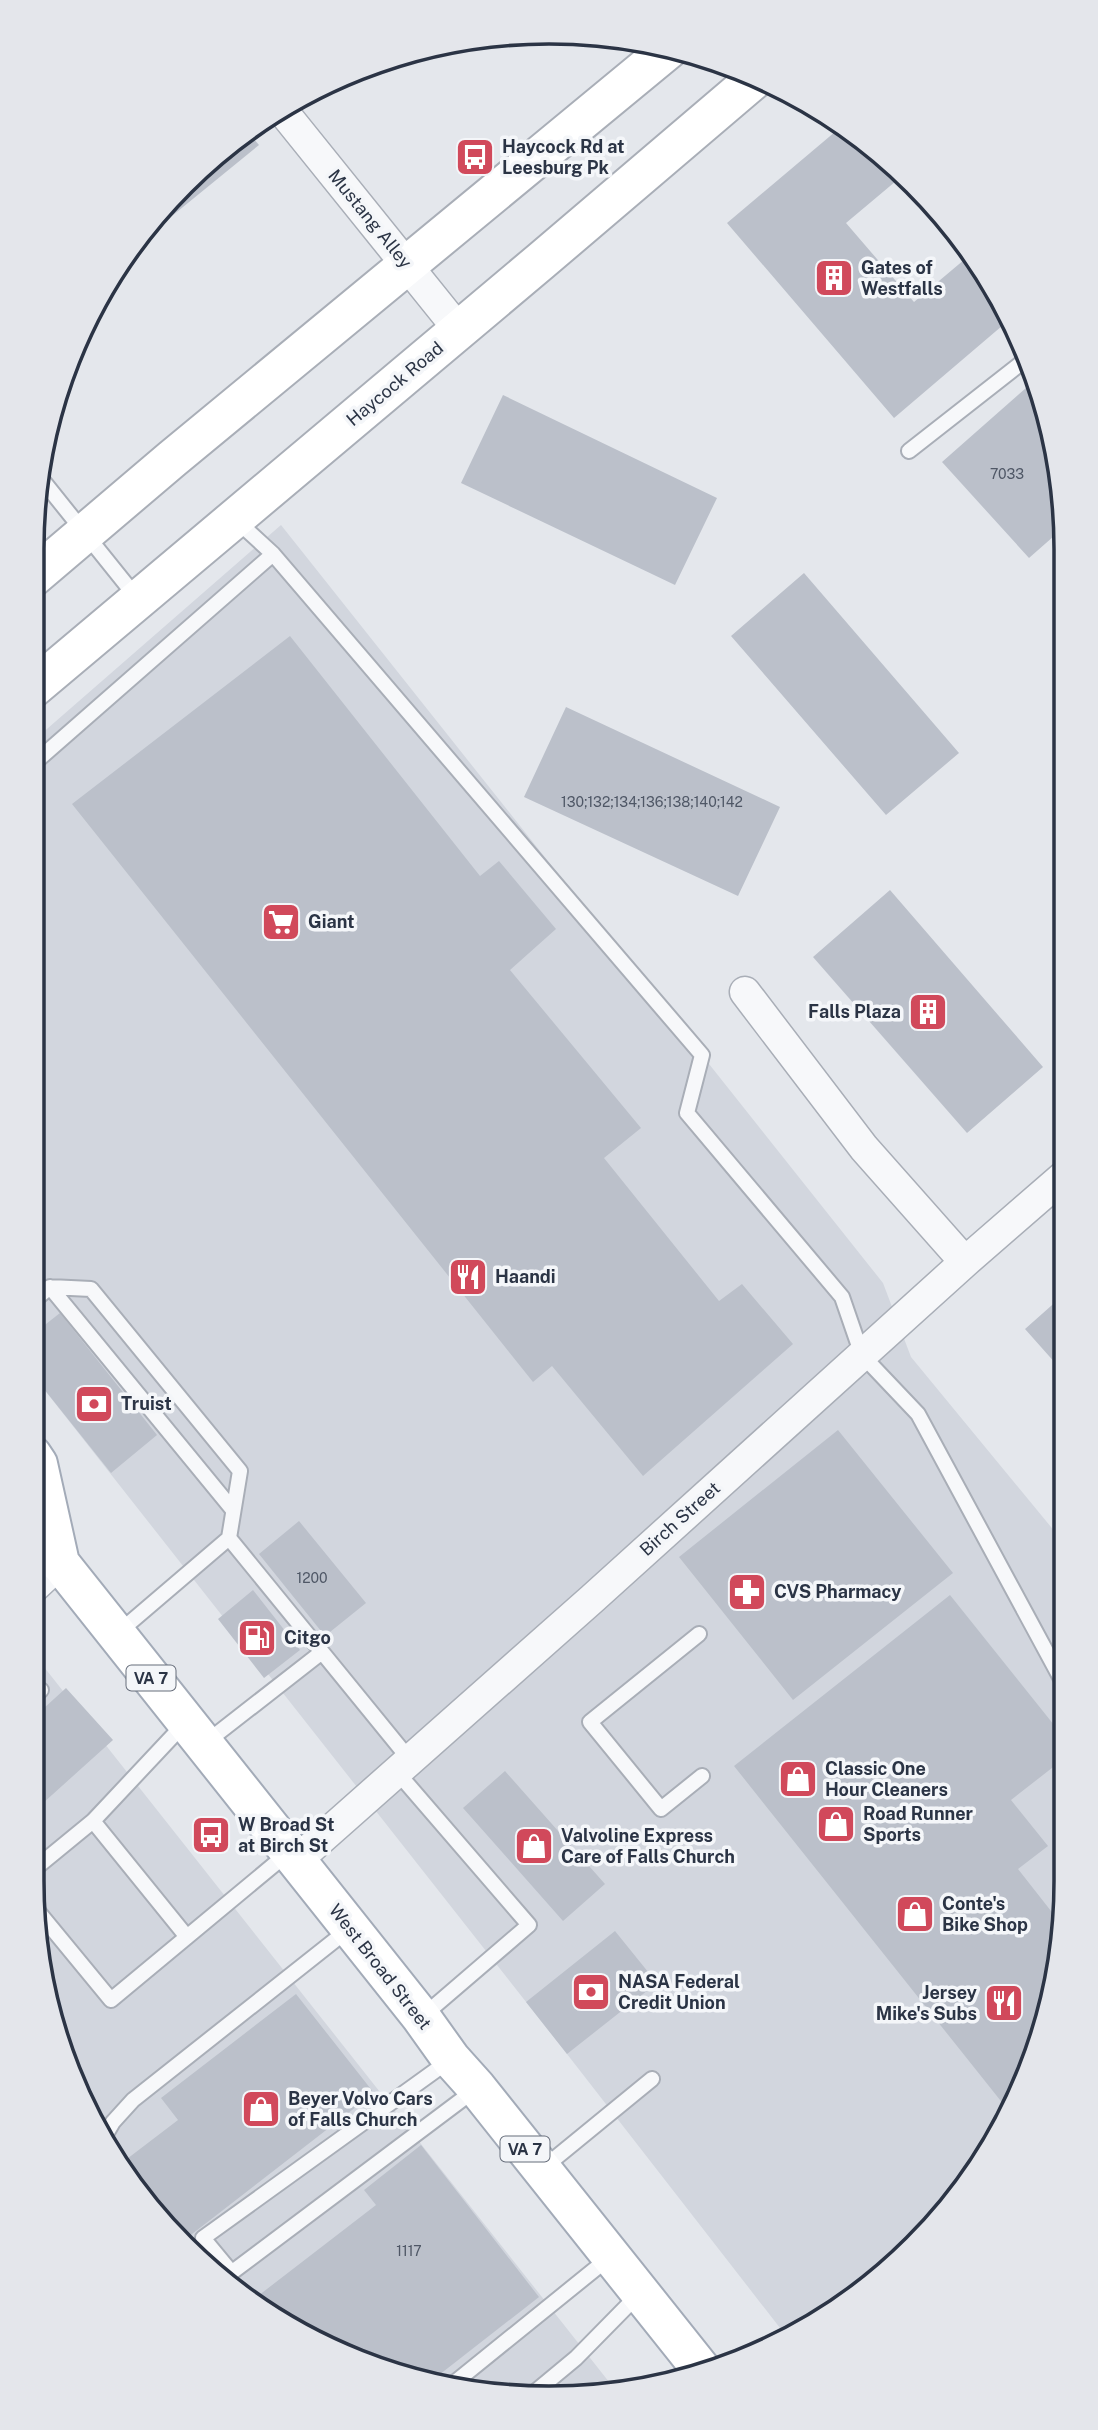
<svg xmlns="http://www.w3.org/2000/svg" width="1098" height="2430" font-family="'Public Sans',sans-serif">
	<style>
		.built { fill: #d2d6de }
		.building { fill: #bbc0ca }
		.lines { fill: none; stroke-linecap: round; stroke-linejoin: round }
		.lane-casing { stroke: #a9aeb7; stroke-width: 18 }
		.street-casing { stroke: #a9aeb7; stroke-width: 33 }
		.secondary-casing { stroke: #a9aeb7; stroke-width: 42 }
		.primary-casing { stroke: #a3abb8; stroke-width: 42 }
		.lane { stroke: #f7f8fa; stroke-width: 14 }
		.street { stroke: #f7f8fa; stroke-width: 30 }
		.secondary { stroke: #fff; stroke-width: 38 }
		.primary { stroke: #fff; stroke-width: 38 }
		.labels { text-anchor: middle; stroke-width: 7; stroke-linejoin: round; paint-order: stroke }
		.number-label { font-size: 14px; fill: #4f5766 }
		.shield { fill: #f4f6f9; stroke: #676e7b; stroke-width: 2 }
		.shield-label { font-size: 16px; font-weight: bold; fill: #2b3445 }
		.poi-label { font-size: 18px; font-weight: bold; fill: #2b3445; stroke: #f4f6f9; text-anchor: start }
		.street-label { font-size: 18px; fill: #2b3445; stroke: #f4f6f9 }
		.rim { fill: none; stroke: #2b3445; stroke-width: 3.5 }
	</style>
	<rect width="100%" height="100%" fill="#e4e7ec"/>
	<path class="built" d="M281,525L883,1283L911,1357L1065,1544L1066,1881L1057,1982L1027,2079L938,2223L807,2329L787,2337L567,2054L32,1374V742Z
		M32,1667H44L617,2392L549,2398L448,2389L291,2329L160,2222L101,2139L59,2048L32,1881Z"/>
	<path class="building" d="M842,126L864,138L902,176L846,223L914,302L971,254L1009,320L894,418L727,223Z
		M247,131L259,145L129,251L183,183Z
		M1035,380L1062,481V529L1029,558L942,462Z
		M503,395L717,498L675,585L461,483Z
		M804,573L959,753L886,815L731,636Z
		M290,636L480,876L499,861L556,929L510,970L641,1128L604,1158L719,1301L742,1284L793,1344L643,1476L552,1366L533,1382L72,804Z
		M566,707L780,807L738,896L524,797Z
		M890,890L1043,1067L967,1133L813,957Z
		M1060,1298L1065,1303V1374L1025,1329Z
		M60,1313L157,1435L111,1473L32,1374V1335Z
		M838,1430L953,1573L793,1700L679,1557Z
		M299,1521L366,1603L325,1636L259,1554Z
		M253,1590L300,1650L264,1678L218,1619Z
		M950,1595L1066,1740V1757L1011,1800L1048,1846L1018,1869L1062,1925L1057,1982L1027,2079L1008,2110L734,1766Z
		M66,1688L113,1740L32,1813V1719Z
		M505,1771L605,1884L563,1921L463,1808Z
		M615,1931L657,1983L567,2054L526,2002Z
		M296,1994L374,2093L183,2241L169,2230L119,2165L178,2120L161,2098Z
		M421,2145L539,2297L430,2382L291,2329L254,2299L376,2205L364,2190Z"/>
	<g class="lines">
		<g class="lane-casing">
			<path id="lane" d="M909,451L1029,357
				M39,476L137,598
				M235,519L273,554L702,1055L687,1113L842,1297L862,1355L918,1414L1066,1688
				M32,765L273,554
				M50,1287L233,1510
				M32,1302L50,1287L91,1289L240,1471L229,1538L119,1632
				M229,1538L410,1760
				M699,1634L590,1722L661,1809L702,1776
				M32,1699L41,1690
				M204,1744L322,1652
				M397,1772L529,1925L423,2016
				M93,1821L187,1937
				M32,1871L93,1821L185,1723
				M36,1909L111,2000L288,1853
				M102,2141L113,2122L133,2100L349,1929
				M542,2169L652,2079
				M232,2273L203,2238L450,2060
				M227,2276L476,2089
				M448,2388L610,2257
				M529,2397L576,2358L638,2295"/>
		</g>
		<g class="street-casing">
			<path id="street" d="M281,109L459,330
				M745,992L864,1148L965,1262
				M32,1589L60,1563
				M296,1861L592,1599L965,1262L1064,1176"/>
		</g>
		<g class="secondary-casing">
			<path id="secondary" d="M32,578L172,459L670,48
				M32,689L541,261L757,77"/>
		</g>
		<g class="primary-casing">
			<path id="primary" d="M32,1455L38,1464L60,1563
				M32,1545L60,1563L421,2017L451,2059L477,2088L701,2369"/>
		</g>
		<use href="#lane" class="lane"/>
		<use href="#street" class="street"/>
		<use href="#secondary" class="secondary"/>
		<use href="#primary" class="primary"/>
	</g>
	<defs>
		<g id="bus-square" transform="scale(2.0125)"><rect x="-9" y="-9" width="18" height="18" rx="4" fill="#d1495b" stroke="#f4f6f9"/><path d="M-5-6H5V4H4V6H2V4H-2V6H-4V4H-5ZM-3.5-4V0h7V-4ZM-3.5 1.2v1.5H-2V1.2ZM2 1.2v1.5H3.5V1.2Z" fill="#fff"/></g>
		<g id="building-square" transform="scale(2.0125)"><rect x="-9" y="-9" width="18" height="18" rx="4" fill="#d1495b" stroke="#f4f6f9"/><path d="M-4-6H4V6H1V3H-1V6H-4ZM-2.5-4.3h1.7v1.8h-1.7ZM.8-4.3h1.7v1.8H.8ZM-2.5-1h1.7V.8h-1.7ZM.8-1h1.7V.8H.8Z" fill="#fff"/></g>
		<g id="supermarket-square" transform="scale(2.0125)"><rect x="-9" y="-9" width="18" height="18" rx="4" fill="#d1495b" stroke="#f4f6f9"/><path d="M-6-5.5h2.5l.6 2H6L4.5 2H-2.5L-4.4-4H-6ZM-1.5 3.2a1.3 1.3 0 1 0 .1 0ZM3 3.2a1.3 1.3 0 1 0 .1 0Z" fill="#fff"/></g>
		<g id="restaurant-square" transform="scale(2.0125)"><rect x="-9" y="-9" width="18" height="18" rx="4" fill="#d1495b" stroke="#f4f6f9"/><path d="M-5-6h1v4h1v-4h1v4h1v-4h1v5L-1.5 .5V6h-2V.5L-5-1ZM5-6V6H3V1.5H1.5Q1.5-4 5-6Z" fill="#fff"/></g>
		<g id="bank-square" transform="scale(2.0125)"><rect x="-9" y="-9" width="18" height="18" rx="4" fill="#d1495b" stroke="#f4f6f9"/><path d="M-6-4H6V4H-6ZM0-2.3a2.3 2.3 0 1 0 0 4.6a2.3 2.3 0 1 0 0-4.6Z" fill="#fff"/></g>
		<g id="pharmacy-square" transform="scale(2.0125)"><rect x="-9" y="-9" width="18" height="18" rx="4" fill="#d1495b" stroke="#f4f6f9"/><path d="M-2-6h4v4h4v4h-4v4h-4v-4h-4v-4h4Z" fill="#fff"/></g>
		<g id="fuel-square" transform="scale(2.0125)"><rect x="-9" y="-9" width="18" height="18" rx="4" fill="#d1495b" stroke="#f4f6f9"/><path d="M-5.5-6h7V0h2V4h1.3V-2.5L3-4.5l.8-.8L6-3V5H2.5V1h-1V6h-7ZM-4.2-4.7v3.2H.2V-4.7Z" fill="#fff"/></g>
		<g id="shop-square" transform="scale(2.0125)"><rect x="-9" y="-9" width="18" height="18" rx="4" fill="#d1495b" stroke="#f4f6f9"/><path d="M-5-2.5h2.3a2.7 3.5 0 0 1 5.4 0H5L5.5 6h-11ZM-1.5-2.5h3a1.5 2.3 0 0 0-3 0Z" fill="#fff"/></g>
	</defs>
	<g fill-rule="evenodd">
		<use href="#bus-square" x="475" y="157"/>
		<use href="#building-square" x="834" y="278"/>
		<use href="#supermarket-square" x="281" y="922"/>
		<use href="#building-square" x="928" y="1012"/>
		<use href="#restaurant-square" x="468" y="1277"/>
		<use href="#bank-square" x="94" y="1404"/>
		<use href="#pharmacy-square" x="747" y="1592"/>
		<use href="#fuel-square" x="257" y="1638"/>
		<use href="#shop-square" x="798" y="1779"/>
		<use href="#shop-square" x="836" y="1824"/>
		<use href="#bus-square" x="211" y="1835"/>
		<use href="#shop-square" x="534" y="1846"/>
		<use href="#shop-square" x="915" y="1914"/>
		<use href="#bank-square" x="591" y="1992"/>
		<use href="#restaurant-square" x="1004" y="2003"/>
		<use href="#shop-square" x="261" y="2109"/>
	</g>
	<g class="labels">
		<g class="number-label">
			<text x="1007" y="479">7033</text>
			<text x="652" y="807">130;132;134;136;138;140;142</text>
			<text x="312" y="1583">1200</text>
			<text x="409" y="2256">1117</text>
		</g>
		<g class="shield">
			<rect x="126.5" y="1665.5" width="49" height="25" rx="5"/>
			<rect x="500.5" y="2136.5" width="49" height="25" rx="5"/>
		</g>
		<g class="shield-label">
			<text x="151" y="1684">VA 7</text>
			<text x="525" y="2155">VA 7</text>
		</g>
		<g class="poi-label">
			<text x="502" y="153">Haycock Rd at<tspan x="502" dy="21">Leesburg Pk</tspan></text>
			<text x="861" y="274">Gates of<tspan x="861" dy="21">Westfalls</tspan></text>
			<text x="308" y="928">Giant</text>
			<text x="901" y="1018" text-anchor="end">Falls Plaza</text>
			<text x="495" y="1283">Haandi</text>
			<text x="121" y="1410">Truist</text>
			<text x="774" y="1598">CVS Pharmacy</text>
			<text x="284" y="1644">Citgo</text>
			<text x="825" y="1775">Classic One<tspan x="825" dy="21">Hour Cleaners</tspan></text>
			<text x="863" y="1820">Road Runner<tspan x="863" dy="21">Sports</tspan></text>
			<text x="238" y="1831">W Broad St<tspan x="238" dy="21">at Birch St</tspan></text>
			<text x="561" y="1842">Valvoline Express<tspan x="561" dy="21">Care of Falls Church</tspan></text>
			<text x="942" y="1910">Conte's<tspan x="942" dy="21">Bike Shop</tspan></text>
			<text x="618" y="1988">NASA Federal<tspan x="618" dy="21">Credit Union</tspan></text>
			<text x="977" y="1999" text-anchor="end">Jersey<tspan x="977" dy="21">Mike's Subs</tspan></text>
			<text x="288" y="2105">Beyer Volvo Cars<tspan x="288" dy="21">of Falls Church</tspan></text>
		</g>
		<g class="street-label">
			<text transform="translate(370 219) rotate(51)" y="6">Mustang Alley</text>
			<text transform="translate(395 384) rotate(-40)" y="6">Haycock Road</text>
			<text transform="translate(680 1519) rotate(-42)" y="6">Birch Street</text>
			<text transform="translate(380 1967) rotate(52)" y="6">West Broad Street</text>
		</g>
	</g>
	<path d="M0 0H1098V2430H0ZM549 44H549A505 505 0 0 1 1054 549V1881A505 505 0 0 1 549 2386H549A505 505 0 0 1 44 1881V549A505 505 0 0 1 549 44Z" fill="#e4e6eb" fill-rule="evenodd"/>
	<path class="rim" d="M549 44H549A505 505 0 0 1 1054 549V1881A505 505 0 0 1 549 2386H549A505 505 0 0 1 44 1881V549A505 505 0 0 1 549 44Z"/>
</svg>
